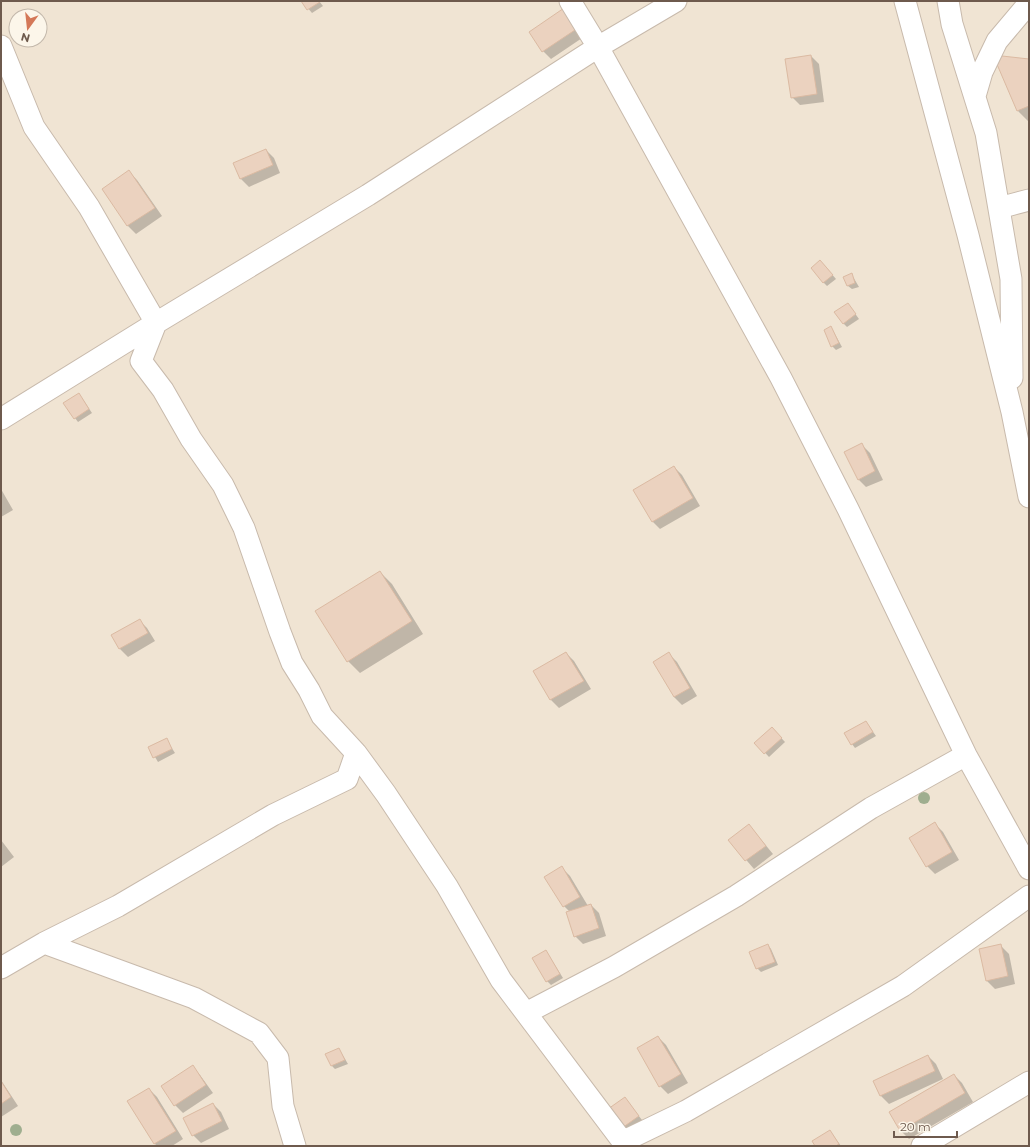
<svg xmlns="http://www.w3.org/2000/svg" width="1030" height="1147" font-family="Montserrat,sans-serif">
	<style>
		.residential { fill: #f0e4d3; fill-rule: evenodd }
		.shadow { fill: #0003 }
		.building { fill: #ebd2bf; stroke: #dbbaa2 }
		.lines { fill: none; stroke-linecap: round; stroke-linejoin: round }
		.minor-casing { stroke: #c8baac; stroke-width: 23 }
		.minor { stroke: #fff; stroke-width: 21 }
		.tree { fill: #9fae8f }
	</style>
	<rect width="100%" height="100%" fill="#f9f1e4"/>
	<path class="residential" d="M1,1H1029V1146H1ZM16,16H40V40H16Z"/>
	<path class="shadow" d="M302,1H319L323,6L312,13Z
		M567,8L588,34L551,59L543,51Z
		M811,56L819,64L824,102L800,105L792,97Z
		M1029,60V122L1018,111Z
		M266,150L274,158L280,173L249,187L241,179L234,164Z
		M129,172L137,180L162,216L136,234L128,226L103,189Z
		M824,265L836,279L827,286L823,282Z
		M852,275L859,287L852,289L848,286Z
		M851,308L859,319L847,327L843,323Z
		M831,327L842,347L836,350L832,346Z
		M82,398L92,413L78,422L75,418Z
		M862,445L870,453L883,480L866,487L858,479Z
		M674,467L682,475L700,506L660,529L652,521Z
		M1,489L13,510L1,517Z
		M380,572L392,584L423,634L360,673L348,661Z
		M139,620L147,628L155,641L128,657L120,649L113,635Z
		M566,653L574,661L591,689L559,708L551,700L534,672Z
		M669,654L677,662L697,696L682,705L674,697Z
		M866,722L876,736L855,748L852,744Z
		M772,728L785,742L769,757L756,743Z
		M166,739L175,753L158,762L149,747Z
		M935,824L943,832L959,860L935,874L927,866Z
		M749,825L773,854L754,869L729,840Z
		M1,840L14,857L1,867Z
		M562,868L570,876L588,906L591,905L599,913L606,936L583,944L575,936L570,912L564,906Z
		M768,945L771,949L778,965L761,972L757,968Z
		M1001,946L1009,954L1015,984L995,989L987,981Z
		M546,951L563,978L551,985L547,981Z
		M658,1037L666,1045L688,1083L668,1094L660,1086Z
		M339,1049L348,1064L335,1069L332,1066Z
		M928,1056L936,1064L943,1079L889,1104L881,1096L874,1082Z
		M192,1067L200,1075L213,1093L183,1113L175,1105Z
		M954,1075L962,1083L973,1102L909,1139L901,1131L890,1112Z
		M1,1080L18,1106L1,1117Z
		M149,1089L157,1097L183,1139L172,1146H157L155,1144Z
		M628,1102L642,1120L627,1131L623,1128Z
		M213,1104L221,1112L229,1129L201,1143L193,1135Z
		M830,1131L841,1146H816Z"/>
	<path class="building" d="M301,1H319L320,2L307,10Z
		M567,6L581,26L542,52L529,32Z
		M811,55L817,94L791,98L785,59Z
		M993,55L1029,59V106L1017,111Z
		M266,149L273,165L240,179L233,163Z
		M129,170L155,208L127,226L102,189Z
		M820,260L833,275L823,283L811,268Z
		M852,273L855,283L847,286L843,277Z
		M848,303L856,314L843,324L834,312Z
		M831,326L839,343L831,347L824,330Z
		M79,393L89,409L74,419L63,403Z
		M862,443L875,471L858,480L844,452Z
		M674,466L693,498L652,522L633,490Z
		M380,571L412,621L347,662L315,611Z
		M140,619L148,633L119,649L111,635Z
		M566,652L584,681L550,700L533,671Z
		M669,652L690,688L674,697L653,662Z
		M866,721L873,732L851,745L844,733Z
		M772,727L782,738L764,754L754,743Z
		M167,738L172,749L153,758L148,747Z
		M935,822L952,852L926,867L909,838Z
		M749,824L766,846L745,861L728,840Z
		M562,866L580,897L563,907L544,877Z
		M591,904L599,928L574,937L566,912Z
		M768,944L775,962L756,969L749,952Z
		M1001,944L1008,976L986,981L979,949Z
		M546,950L560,974L546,982L532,958Z
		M658,1036L681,1074L659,1087L637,1048Z
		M339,1048L345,1060L331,1066L325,1054Z
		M928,1055L935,1071L880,1096L873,1081Z
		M193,1065L206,1085L174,1106L161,1086Z
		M954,1074L965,1093L900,1131L889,1112Z
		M1,1081L11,1097L1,1104Z
		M149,1088L176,1131L154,1144L127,1101Z
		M625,1097L639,1116L622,1128L608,1109Z
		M213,1103L222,1121L192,1136L183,1118Z
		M830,1130L839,1144L836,1146H815L812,1141Z"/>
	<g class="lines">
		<g class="minor-casing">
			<path id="minor" d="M570,1L598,47L781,378L848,509L966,755L1029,869
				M905,1L968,235L1012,412L1029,497
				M948,1L952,24L986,133L1011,279L1012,378
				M1,46L34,127L89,207L156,323L141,361L163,390L191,439L223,485L244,528L280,632L292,663L309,690L322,716L356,753L386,794L447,886L501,980L626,1146
				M975,96L982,72L997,41L1029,3
				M999,208L1029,200
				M1,419L156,323L368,195L598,47L676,1
				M44,943L194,998L259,1033L278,1058L283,1106L295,1146
				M1,968L44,943L118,906L273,815L347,779L356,753
				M526,1013L614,967L736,896L871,808L966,755
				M622,1142L686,1111L903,986L1029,896
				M922,1146L1029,1082"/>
		</g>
		<use href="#minor" class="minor"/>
	</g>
	<g class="tree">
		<circle cx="924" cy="798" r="6"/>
		<circle cx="16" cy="1130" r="6"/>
	</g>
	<rect width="1030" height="1147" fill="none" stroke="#6e5a4d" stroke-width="4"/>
	<g transform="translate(28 28) rotate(195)"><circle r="19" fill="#fcf6ea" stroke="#c3b8ab"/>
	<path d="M0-3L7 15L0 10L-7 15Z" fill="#d47858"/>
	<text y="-6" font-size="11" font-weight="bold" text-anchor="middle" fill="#6e5a4d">N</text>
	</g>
	<path d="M894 1131v6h63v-6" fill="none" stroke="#6e5a4d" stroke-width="2"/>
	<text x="900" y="1131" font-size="12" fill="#6e5a4d" stroke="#fcf6ea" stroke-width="3" paint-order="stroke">20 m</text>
</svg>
